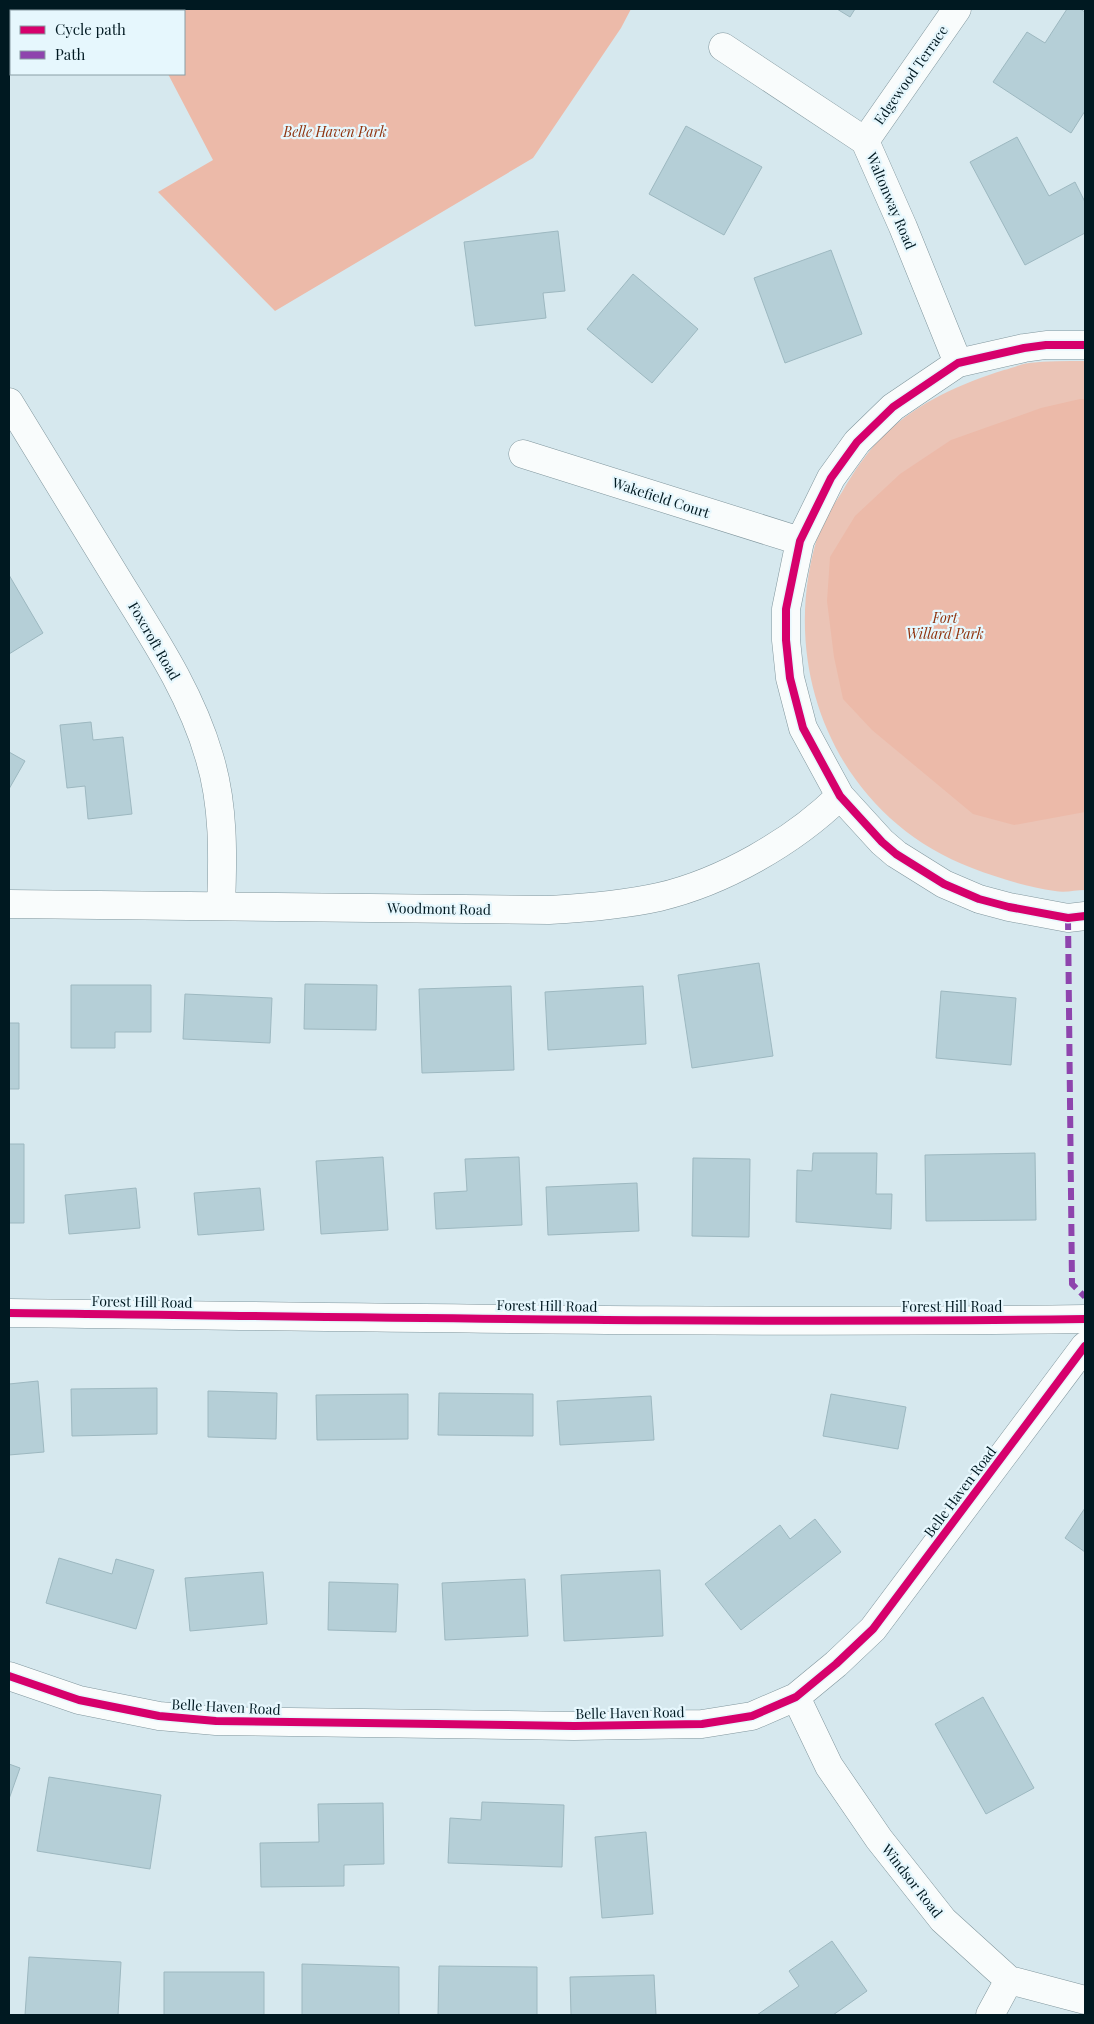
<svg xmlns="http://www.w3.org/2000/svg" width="1094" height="2024" font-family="'Playfair Display',serif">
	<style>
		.green { fill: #ebc4b6 }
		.forest { fill: #ecbaa9 }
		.building { fill: #b5cfd7; stroke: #9db8c0 }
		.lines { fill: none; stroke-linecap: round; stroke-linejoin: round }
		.street-casing { stroke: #80969d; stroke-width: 29 }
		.street { stroke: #f9fcfc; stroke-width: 28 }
		.quiet { stroke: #8e44ad; stroke-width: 6; stroke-dasharray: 12 6; stroke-linecap: butt }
		.cycleway-casing { stroke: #e6f7fd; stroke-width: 11 }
		.cycleway { stroke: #d6006c; stroke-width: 8 }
		.labels { text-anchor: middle; stroke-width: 4.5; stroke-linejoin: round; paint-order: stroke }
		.street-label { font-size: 14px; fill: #001921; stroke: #e6f7fd }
		.park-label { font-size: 14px; font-style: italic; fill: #8f320d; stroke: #e6f7fd }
	</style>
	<rect width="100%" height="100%" fill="#d6e8ee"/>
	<path class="green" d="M1085,361V890C1076,890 1065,893 1055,891C1027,887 998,878 972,868C835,816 774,665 820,529C825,516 835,503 842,492C854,471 869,449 886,433C919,402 962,383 1004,370C1012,368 1021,364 1029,363C1047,361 1067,361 1085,361Z"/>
	<path class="forest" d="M134,9H631L621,28L533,158L275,311L158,192L213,160L168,74H184V11H136Z
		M1080,399H1085V812L1014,825L973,814L872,730L843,699L834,657L827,601L830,557L855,516L900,474L951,440L1041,408Z"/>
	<path class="building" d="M837,9H855L850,17Z
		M1067,9H1080L1085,12V111L1071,133L993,82L1027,32L1045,43Z
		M686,126L762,167L724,235L649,194Z
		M1017,137L1049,196L1075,182L1085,202V233L1025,265L970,162Z
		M558,231L565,291L543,293L546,318L475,326L464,242Z
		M831,250L862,334L785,363L754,278Z
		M633,274L698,329L652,383L587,329Z
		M9,575L43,633L9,654Z
		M91,722L93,740L123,737L132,814L88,819L85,786L67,788L60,725Z
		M9,752L25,761L9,789Z
		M759,963L773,1056L692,1068L678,975Z
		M305,984L377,985L376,1030L304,1029Z
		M71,985H151V1032H115V1048H71Z
		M511,986L514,1070L422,1073L419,989Z
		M643,986L646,1044L548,1050L545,992Z
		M941,991L1016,998L1011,1065L936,1058Z
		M185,994L272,998L270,1043L183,1039Z
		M9,1023H19V1089H9Z
		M9,1144H24V1223H9Z
		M813,1153H877L876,1194H892L891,1229L796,1222L797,1170L812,1171Z
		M1035,1153L1036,1220L926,1221L925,1155Z
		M383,1157L388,1230L321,1234L316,1161Z
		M519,1157L522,1225L436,1229L434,1193L467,1191L465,1159Z
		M693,1158L750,1159L749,1237L692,1236Z
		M637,1183L639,1231L548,1235L546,1187Z
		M136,1188L140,1228L69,1234L65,1195Z
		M260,1188L264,1230L198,1235L194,1193Z
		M38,1381L44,1452L9,1455V1384Z
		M157,1388V1434L72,1436L71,1389Z
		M208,1391L277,1393L276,1439L208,1437Z
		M439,1393L533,1394V1436L438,1435Z
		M408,1394V1439L317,1440L316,1395Z
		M831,1394L906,1407L898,1449L823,1436Z
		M651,1396L654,1440L560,1445L557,1401Z
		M1085,1508V1552L1065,1538Z
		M815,1519L841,1552L741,1630L705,1584L780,1525L790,1539Z
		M59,1558L112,1574L116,1559L154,1570L136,1629L46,1603Z
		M660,1570L663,1636L564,1641L561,1575Z
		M263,1572L267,1624L190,1631L185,1578Z
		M525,1579L528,1636L445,1640L442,1583Z
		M329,1582L398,1584L396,1632L328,1630Z
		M983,1697L1034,1788L986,1814L935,1724Z
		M9,1764L20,1768L9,1799Z
		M49,1777L161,1795L150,1869L37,1851Z
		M482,1802L564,1805L562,1867L448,1863L450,1818L481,1820Z
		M383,1803L384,1864L344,1865V1886L261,1887L260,1843L319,1842L318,1804Z
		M646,1832L653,1914L602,1918L595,1837Z
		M832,1941L867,1991L833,2015H757L799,1986L789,1971Z
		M29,1957L121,1962L118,2015H25Z
		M302,1964L399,1967V2015H302Z
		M439,1966L537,1967V2015H438Z
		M164,1972H264V2015H164Z
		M654,1975L656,2015H571L570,1977Z"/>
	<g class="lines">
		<g class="street-casing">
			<path id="street" d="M723,47L865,141L903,227L958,363
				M865,141L957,9
				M1085,345H1046L1024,348L958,363L893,407L857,442L831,478L800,541L786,609V640L790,678L803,728L840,796L882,842L896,854L944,884L979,899L1009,907L1068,918L1085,916
				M9,402C46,463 84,524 121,585C155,640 191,694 209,756C224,804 223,856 221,906
				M523,454L800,541
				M9,904L549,910C586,908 623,905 659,897C723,882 793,842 840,796
				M9,1313C368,1317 726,1324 1085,1319
				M9,1676L79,1700L159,1716L216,1721L574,1726L702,1724L752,1716L796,1697L836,1664L873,1629L1085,1346
				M796,1697L829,1766L879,1839L943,1920L1009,1980L1085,2000
				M990,2015L1009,1980"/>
		</g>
		<use href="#street" class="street"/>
		<path class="quiet" d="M1068,918L1072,1284L1085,1297"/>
		<g class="cycleway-casing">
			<path id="cycleway" d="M1085,345H1046L1024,348L958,363L893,407L857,442L831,478L800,541L786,609V640L790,678L803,728L840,796L882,842L896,854L944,884L979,899L1009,907L1068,918L1085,916
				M9,1313C368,1317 726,1324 1085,1319
				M9,1676L79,1700L159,1716L216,1721L574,1726L702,1724L752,1716L796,1697L836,1664L873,1629L1085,1346"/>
		</g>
		<use href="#cycleway" class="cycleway"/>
	</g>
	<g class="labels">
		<g class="street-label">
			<text transform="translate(911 75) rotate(-55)" y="5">Edgewood Terrace</text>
			<text transform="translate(891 201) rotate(67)" y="5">Waltonway Road</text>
			<text transform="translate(661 498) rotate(18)" y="5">Wakefield Court</text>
			<text transform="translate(154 641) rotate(60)" y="5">Foxcroft Road</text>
			<text transform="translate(439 909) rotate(1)" y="5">Woodmont Road</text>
			<text transform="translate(142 1302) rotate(1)" y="5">Forest Hill Road</text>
			<text transform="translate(547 1306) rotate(1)" y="5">Forest Hill Road</text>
			<text x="952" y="1312">Forest Hill Road</text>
			<text transform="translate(960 1492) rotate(-53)" y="5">Belle Haven Road</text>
			<text transform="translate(226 1707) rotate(3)" y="5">Belle Haven Road</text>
			<text transform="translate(630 1713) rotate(-1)" y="5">Belle Haven Road</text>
			<text transform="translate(912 1881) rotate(52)" y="5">Windsor Road</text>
		</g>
		<g class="park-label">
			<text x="335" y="137">Belle Haven Park</text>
			<text x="945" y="623">Fort<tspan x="945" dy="16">Willard Park</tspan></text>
		</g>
	</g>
	<rect width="1094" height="2024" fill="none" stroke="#001921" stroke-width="20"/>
	<rect x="10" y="10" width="175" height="65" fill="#e6f7fd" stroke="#8a9ea5"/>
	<rect x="20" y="26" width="25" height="8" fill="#d6006c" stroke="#8a9ea5"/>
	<text x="55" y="35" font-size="15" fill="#001921">Cycle path</text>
	<rect x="20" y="51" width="25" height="8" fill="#8e44ad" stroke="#8a9ea5"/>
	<text x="55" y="60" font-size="15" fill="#001921">Path</text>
</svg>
